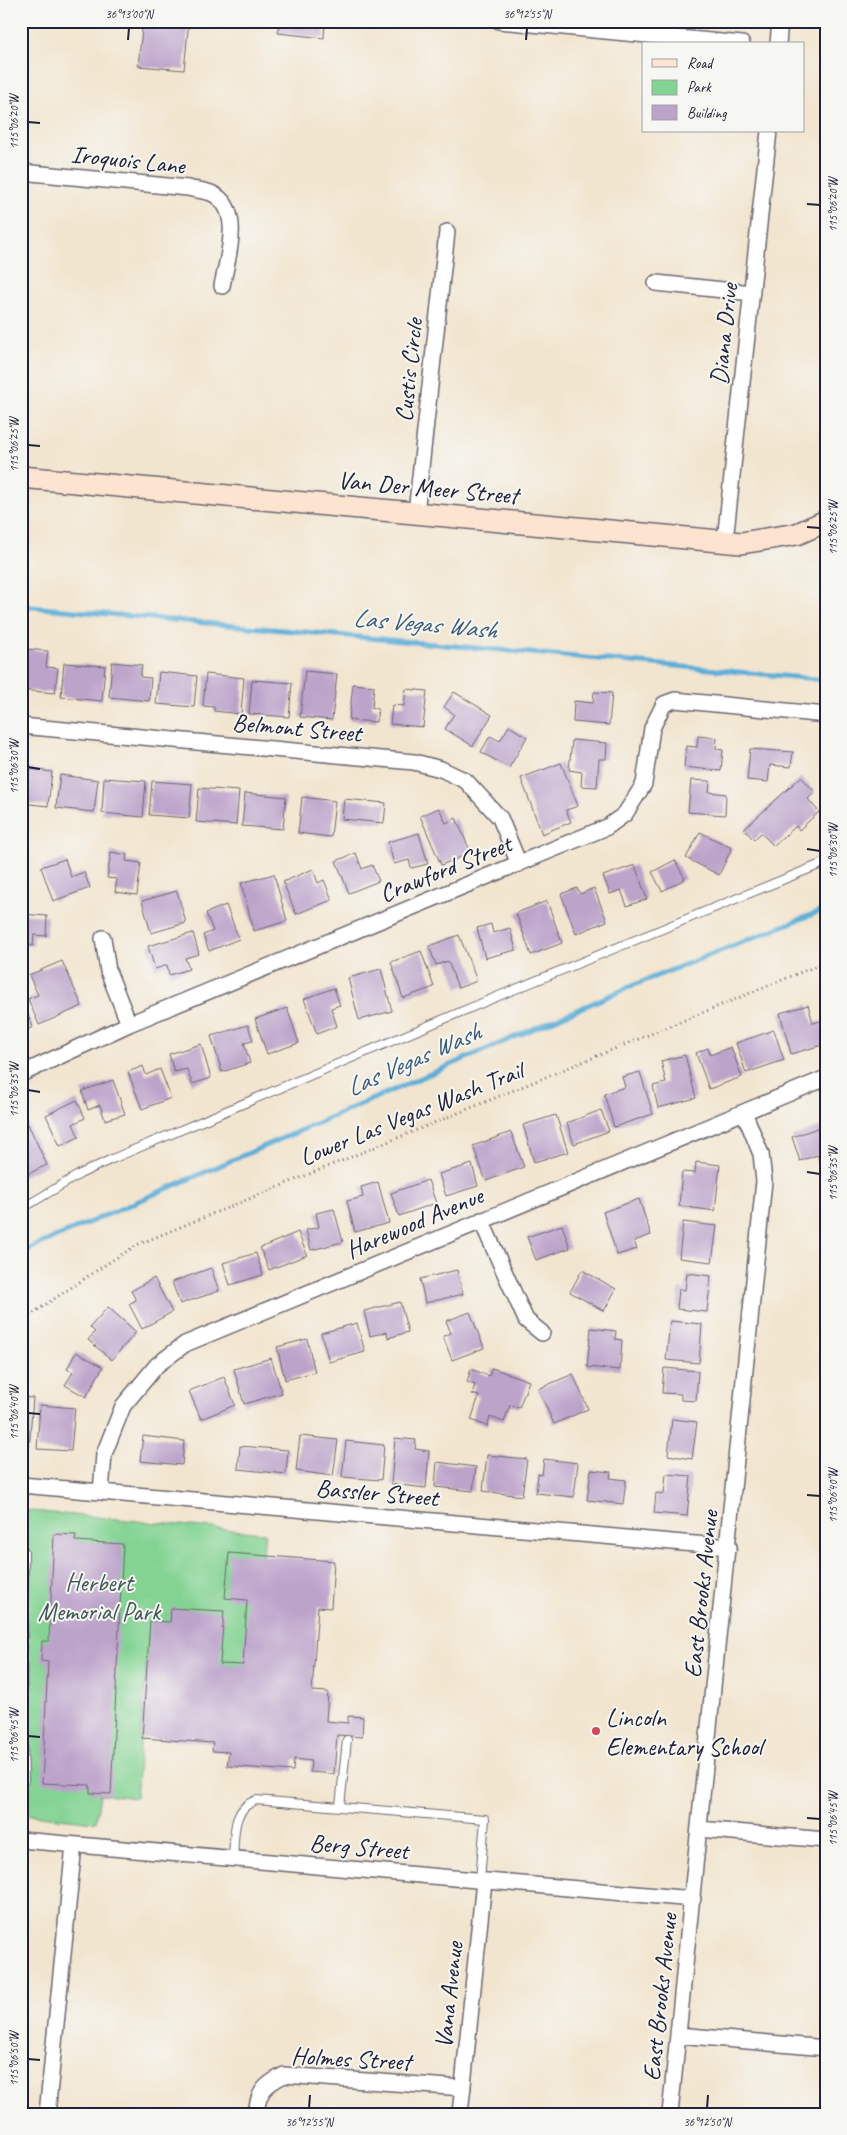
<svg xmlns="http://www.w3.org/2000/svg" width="847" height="2135" font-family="Caveat,sans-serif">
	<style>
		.green { fill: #83d393; stroke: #527a67 }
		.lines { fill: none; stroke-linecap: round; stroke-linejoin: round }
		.stream { stroke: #5daed8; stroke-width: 5 }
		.building { fill: #bca3ca }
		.lane-casing { stroke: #6b666f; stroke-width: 10 }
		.street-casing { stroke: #6b666f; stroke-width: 18 }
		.secondary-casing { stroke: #6b666f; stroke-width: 24 }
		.path { stroke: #6b666f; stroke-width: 3; stroke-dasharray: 1 4; stroke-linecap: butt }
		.lane { stroke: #fff; stroke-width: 8 }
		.street { stroke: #fff; stroke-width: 15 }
		.secondary { stroke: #fde4d1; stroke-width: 21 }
		.ticks { fill: none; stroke: #22223b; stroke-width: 2 }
		.poi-dot { fill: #d1495b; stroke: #f6f6f2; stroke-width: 2 }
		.labels { text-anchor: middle; stroke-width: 4; stroke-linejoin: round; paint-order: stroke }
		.street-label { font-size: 25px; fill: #22223b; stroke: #f6f6f2 }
		.park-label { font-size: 25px; fill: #3f5755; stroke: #f6f6f2 }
		.poi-label { font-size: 25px; fill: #22223b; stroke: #f6f6f2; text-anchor: start }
		.water-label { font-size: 26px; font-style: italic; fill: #3a5a7a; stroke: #f6f6f2 }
		.neatline { fill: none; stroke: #22223b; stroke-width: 2 }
		.ticks-label { font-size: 12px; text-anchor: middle; fill: #22223b }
	</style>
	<rect width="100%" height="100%" fill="#f6f6f2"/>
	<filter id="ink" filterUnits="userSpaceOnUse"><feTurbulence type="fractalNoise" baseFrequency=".02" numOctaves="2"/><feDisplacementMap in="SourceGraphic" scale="10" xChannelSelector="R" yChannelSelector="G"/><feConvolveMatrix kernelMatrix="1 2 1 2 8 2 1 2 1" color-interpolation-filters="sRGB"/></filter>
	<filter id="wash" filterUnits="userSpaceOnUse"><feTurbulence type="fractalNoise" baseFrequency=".0096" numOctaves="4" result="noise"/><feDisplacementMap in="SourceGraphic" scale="20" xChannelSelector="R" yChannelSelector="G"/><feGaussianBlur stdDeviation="1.12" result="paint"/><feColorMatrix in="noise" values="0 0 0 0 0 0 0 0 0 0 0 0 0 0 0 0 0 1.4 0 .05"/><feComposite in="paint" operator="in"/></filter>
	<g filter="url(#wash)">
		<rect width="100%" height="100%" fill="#f2e5cf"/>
		<path class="green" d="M21,1510L265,1533L252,1667L147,1658L136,1798L100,1794L96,1822L21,1814Z"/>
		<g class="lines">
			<path class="stream" d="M21,606L826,680
				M21,1255L33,1247L634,985L826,909"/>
		</g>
		<g id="blocks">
			<path class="building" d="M143,21H189L184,70L138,66Z
				M279,21H325L324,38L278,33Z
				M26,649L48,651L46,667L58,668L55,693L21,690V665H24Z
				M112,662L142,665L140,677L151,678L149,701L109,697Z
				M64,663L105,666L102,701L61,697Z
				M305,671L337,674L332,720L300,717Z
				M159,672L197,676L194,707L156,704Z
				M206,674L244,678L241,714L214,711V707L203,706Z
				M252,680L292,683L289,717L249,714Z
				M353,684L374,686L372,708L378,709L376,722L349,720Z
				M406,689L427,691L423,727L390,724L392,705L404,706Z
				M454,692L492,715L473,746L445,729L454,714L444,707Z
				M594,692L612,693L609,725L573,722L574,701L593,703Z
				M509,726L527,737L509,768L481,752L490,736L500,741Z
				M698,736L717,738L716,749L723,750L721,771L684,767L686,746L697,747Z
				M572,740L607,743L606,759H599L597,787L581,786L582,772L569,770Z
				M750,749L793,752L791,767L770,765L768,782L747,780Z
				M561,763L578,806L566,810L571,822L542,834L521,778Z
				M21,768L52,772L48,806L21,803Z
				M60,775L98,780L94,812L56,808Z
				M801,777L815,792L808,799L819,812L799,830L796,826L774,846L761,833L754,840L744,829Z
				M104,778L146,781L143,817L102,813Z
				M691,780L710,781L709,792L726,794L725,815L688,812Z
				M152,781L192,784L189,818L149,815Z
				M199,788L239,791L236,825L196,822Z
				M245,793L286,797L283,829L242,826Z
				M302,797L335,801L331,837L298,833Z
				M344,799L386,803L384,823L342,819Z
				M439,808L446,823L456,818L471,853L441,865L420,816Z
				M700,832L732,848L719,875L686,858Z
				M419,833L428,864L411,868L409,860L394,864L388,842Z
				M111,852L127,855L126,861L141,863L137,895L115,892L117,879L107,878Z
				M356,853L362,869L372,865L379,881L349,893L336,861Z
				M65,859L71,877L84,872L90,888L53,901L41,867Z
				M675,860L685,879L662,891L652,872Z
				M635,865L647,899L627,906L621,890L610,894L603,876Z
				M313,869L318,883L324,880L332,900L296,914L283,882Z
				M274,874L287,921L254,931L241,883Z
				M577,888L580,894L594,888L607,921L576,934L561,894Z
				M177,891L186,923L151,933L142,901Z
				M547,901L562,943L531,955L516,913Z
				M226,905L239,939L209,951L203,935L213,931L206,913Z
				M21,914L47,916L46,936L34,935L33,946L21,945Z
				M491,924L493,933L510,928L516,950L485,958L477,928Z
				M193,933L199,954L185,958L189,969L169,975L167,965L155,969L148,946Z
				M459,935L477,981L458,988L448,961L436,965L429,946Z
				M421,951L434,987L403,998L391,962Z
				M62,961L82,1006L39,1025L28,999L38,995L29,975Z
				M381,969L392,1011L359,1020L348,978Z
				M334,988L340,1005L331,1008L337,1026L317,1034L304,999Z
				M21,999L33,1027L21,1033Z
				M808,1005L813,1023L821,1021L826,1036V1044L791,1054L780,1013Z
				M287,1008L299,1043L267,1054L255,1019Z
				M248,1025L253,1041L244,1043L250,1063L222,1072L211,1036Z
				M774,1030L784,1060L746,1073L736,1043Z
				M201,1044L211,1078L192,1084L187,1069L174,1072L169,1054Z
				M731,1047L742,1077L709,1089L696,1053L708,1048L710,1055Z
				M685,1055L696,1098L658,1108L653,1086L666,1083L661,1061Z
				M143,1066L146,1075L160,1069L171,1098L142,1109L128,1072Z
				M640,1072L653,1114L614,1127L604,1094L625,1087L622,1077Z
				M113,1080L125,1114L105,1120L100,1105L88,1110L82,1091Z
				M77,1100L85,1118L73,1124L79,1137L60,1146L46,1115Z
				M601,1110L609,1131L574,1144L567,1123Z
				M556,1115L568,1152L534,1162L523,1125Z
				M28,1124L47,1165L21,1177V1127Z
				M826,1125V1160L820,1162L817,1155L800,1161L792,1137Z
				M511,1132L524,1167L486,1181L473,1146Z
				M696,1162L720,1165L715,1211L679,1206L682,1172L695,1173Z
				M472,1164L478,1186L446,1196L439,1174Z
				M428,1180L436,1203L399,1216L391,1193Z
				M378,1182L389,1223L355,1232L347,1201L363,1197L361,1187Z
				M639,1199L651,1235L634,1241L637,1249L617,1255L603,1212Z
				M334,1209L343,1242L311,1250L306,1230L319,1227L316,1213Z
				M683,1222L717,1226L712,1262L679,1258Z
				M562,1225L570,1248L536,1260L527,1237Z
				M298,1232L307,1255L269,1270L260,1248Z
				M256,1253L263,1275L230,1285L223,1263Z
				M211,1268L219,1291L180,1304L172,1282Z
				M457,1270L463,1294L425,1303L420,1279Z
				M582,1270L616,1289L604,1311L570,1292Z
				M687,1273L711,1276L707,1312L677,1309L679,1289L685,1290Z
				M154,1278L172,1312L142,1329L129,1304L136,1300L131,1291Z
				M400,1302L408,1332L388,1338L387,1332L370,1336L364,1311Z
				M108,1307L136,1332L112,1360L88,1340L95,1332L90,1327Z
				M470,1312L484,1348L452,1360L443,1336L451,1333L446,1321Z
				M670,1321L702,1324L699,1363L666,1360Z
				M357,1323L365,1352L329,1362L321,1333Z
				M591,1328L616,1331L615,1339L622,1340L620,1370L587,1367Z
				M307,1339L315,1372L285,1380L277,1347Z
				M76,1352L103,1367L86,1397L65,1385L73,1372L67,1369Z
				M271,1358L282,1393L244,1404L234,1369Z
				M492,1368L529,1381L519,1408L510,1405L504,1422L490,1417L487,1426L471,1420L479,1396L472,1394L475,1385L467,1382L471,1369L489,1376Z
				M664,1368L698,1371L696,1401L681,1400V1394L662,1393Z
				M573,1374L588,1409L554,1424L538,1389Z
				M224,1377L235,1405L201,1419L189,1391Z
				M21,1397L33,1398L29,1448L21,1447Z
				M40,1405L75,1408L71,1451L37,1449Z
				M672,1419L697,1422L692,1459L668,1455Z
				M143,1436L184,1441L182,1465L140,1461Z
				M300,1436L338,1440L333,1476L296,1471Z
				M395,1438L416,1440L415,1449L429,1451L426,1488L391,1484Z
				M346,1441L384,1445L381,1480L342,1477Z
				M240,1446L288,1450L286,1474L238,1469Z
				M487,1455L527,1459L522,1496L483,1491Z
				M544,1459L578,1463L574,1497L536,1493L538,1474L542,1475Z
				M437,1462L476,1467L473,1491L435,1487Z
				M591,1470L611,1472L610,1478L626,1480L623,1504L587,1500Z
				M666,1474L691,1476L687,1516L654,1513L656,1493L664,1494Z
				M54,1534L76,1535L75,1541L123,1544L111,1794L90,1793V1785L42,1783L48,1662L41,1661L42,1641H49Z
				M229,1553L334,1561L331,1608L318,1607L312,1691L328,1692L326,1721L348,1723V1716L363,1717L362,1737L337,1735L334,1774L310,1772L311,1761L294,1759L293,1771L227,1766L229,1752L212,1751L213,1743L142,1738L150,1621L170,1622L171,1608L224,1611L220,1664L243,1665L247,1600L225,1598Z"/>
		</g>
	</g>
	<g filter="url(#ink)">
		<use href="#blocks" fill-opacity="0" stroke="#6b666f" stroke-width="1"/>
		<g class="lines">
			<g class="lane-casing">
				<path id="lane" d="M21,1209L80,1174L112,1159L501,995L826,862
					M21,1552L24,1551L22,1702L24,1780H21
					M340,1806L347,1740
					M233,1859C235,1836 231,1809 256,1800L485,1819L480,1880"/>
			</g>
			<g class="street-casing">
				<path id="street" d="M499,21L742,44
					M778,44L780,21
					M21,172L188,188C196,190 205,191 211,193C245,208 227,259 222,286
					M656,283L752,293
					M416,513L447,232
					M725,541L769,131
					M21,726L414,762L441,769L466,781L500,818L519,864
					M103,938L108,971L129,1024
					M21,1074L129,1024L607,827L625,814L644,784L652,728L664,704L675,700L826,715
					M481,1220L526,1320L542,1333
					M21,1485L729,1547
					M101,1492L104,1454L123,1406L157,1365L185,1344L826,1078
					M699,1829L826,1840
					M21,1840L693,1899
					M678,2035L826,2048
					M47,2114L74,1845
					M256,2114C258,2092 264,2085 284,2075L463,2088
					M460,2114L484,1881
					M670,2114L764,1181L761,1154L744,1112"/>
			</g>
			<g class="secondary-casing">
				<path id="secondary" d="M21,477L741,543L797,534L826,521"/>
			</g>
			<path class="path" d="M21,1321L111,1261L139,1244L826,962"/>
			<use href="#lane" class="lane"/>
			<use href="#street" class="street"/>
			<use href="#secondary" class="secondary"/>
		</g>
	</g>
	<path class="ticks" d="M128,40L129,28M526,40L527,28M28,122L40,123M807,204L820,205M28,445L40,446M807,527L820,528M28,767L40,769M807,849L820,851M28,1090L40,1092M807,1172L820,1174M28,1413L40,1414M807,1495L820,1496M28,1736L40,1737M807,1818L820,1819M28,2059L40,2060M309,2108L310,2095M707,2108L708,2095"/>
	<circle class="poi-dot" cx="596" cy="1731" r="5"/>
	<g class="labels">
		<g class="street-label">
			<text transform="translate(128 159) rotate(6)" y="9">Iroquois Lane</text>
			<text transform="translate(723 334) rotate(-84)" y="9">Diana Drive</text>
			<text transform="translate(408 370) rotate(-84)" y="9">Custis Circle</text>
			<text transform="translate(428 487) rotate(5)" y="9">Van Der Meer Street</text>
			<text transform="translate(297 727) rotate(5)" y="9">Belmont Street</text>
			<text transform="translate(445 868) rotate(-22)" y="9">Crawford Street</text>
			<text transform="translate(411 1113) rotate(-22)" y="9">Lower Las Vegas Wash Trail</text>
			<text transform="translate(414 1222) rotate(-23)" y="9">Harewood Avenue</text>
			<text transform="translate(377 1492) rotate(5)" y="9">Bassler Street</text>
			<text transform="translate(700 1594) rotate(-84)" y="9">East Brooks Avenue</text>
			<text transform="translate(359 1846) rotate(5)" y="9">Berg Street</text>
			<text transform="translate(448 1995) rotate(-84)" y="9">Vana Avenue</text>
			<text transform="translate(659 1997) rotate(-84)" y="9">East Brooks Avenue</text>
			<text transform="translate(351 2058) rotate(3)" y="9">Holmes Street</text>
		</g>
		<g class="park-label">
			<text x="99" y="1591">Herbert<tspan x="99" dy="29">Memorial Park</tspan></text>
		</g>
		<g class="poi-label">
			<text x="606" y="1726">Lincoln<tspan x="606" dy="29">Elementary School</tspan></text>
		</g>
		<g class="water-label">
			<text transform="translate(425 623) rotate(5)" y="9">Las Vegas Wash</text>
			<text transform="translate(413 1059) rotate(-24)" y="9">Las Vegas Wash</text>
		</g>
	</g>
	<rect width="847" height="2135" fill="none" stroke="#f6f6f2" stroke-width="55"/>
	<rect x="642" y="42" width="162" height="90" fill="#f6f6f2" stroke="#a1a1a9"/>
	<rect x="652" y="59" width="25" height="8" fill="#fde4d1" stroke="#a1a1a9"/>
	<text x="687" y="68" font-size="15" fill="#22223b">Road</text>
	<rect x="652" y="80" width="25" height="15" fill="#83d393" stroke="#a1a1a9"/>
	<text x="687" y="92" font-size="15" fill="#22223b">Park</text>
	<rect x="652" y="105" width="25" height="15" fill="#bca3ca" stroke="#a1a1a9"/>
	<text x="687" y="118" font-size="15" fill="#22223b">Building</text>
	<rect x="28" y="28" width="792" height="2080" class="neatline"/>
	<g class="ticks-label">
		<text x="129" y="18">36°13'00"N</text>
		<text x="527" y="18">36°12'55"N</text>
		<text transform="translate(14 122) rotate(-90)" y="4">115°06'20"W</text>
		<text transform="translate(833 205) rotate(-90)" y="4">115°06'20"W</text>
		<text transform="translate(14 445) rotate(-90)" y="4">115°06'25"W</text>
		<text transform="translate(833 528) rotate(-90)" y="4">115°06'25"W</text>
		<text transform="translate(14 767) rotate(-90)" y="4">115°06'30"W</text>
		<text transform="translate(833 851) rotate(-90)" y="4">115°06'30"W</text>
		<text transform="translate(14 1090) rotate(-90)" y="4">115°06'35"W</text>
		<text transform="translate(833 1174) rotate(-90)" y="4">115°06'35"W</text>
		<text transform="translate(14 1413) rotate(-90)" y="4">115°06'40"W</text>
		<text transform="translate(833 1496) rotate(-90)" y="4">115°06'40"W</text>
		<text transform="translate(14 1736) rotate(-90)" y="4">115°06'45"W</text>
		<text transform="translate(833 1819) rotate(-90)" y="4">115°06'45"W</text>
		<text transform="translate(14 2059) rotate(-90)" y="4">115°06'50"W</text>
		<text x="309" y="2126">36°12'55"N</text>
		<text x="707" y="2126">36°12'50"N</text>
	</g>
</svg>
